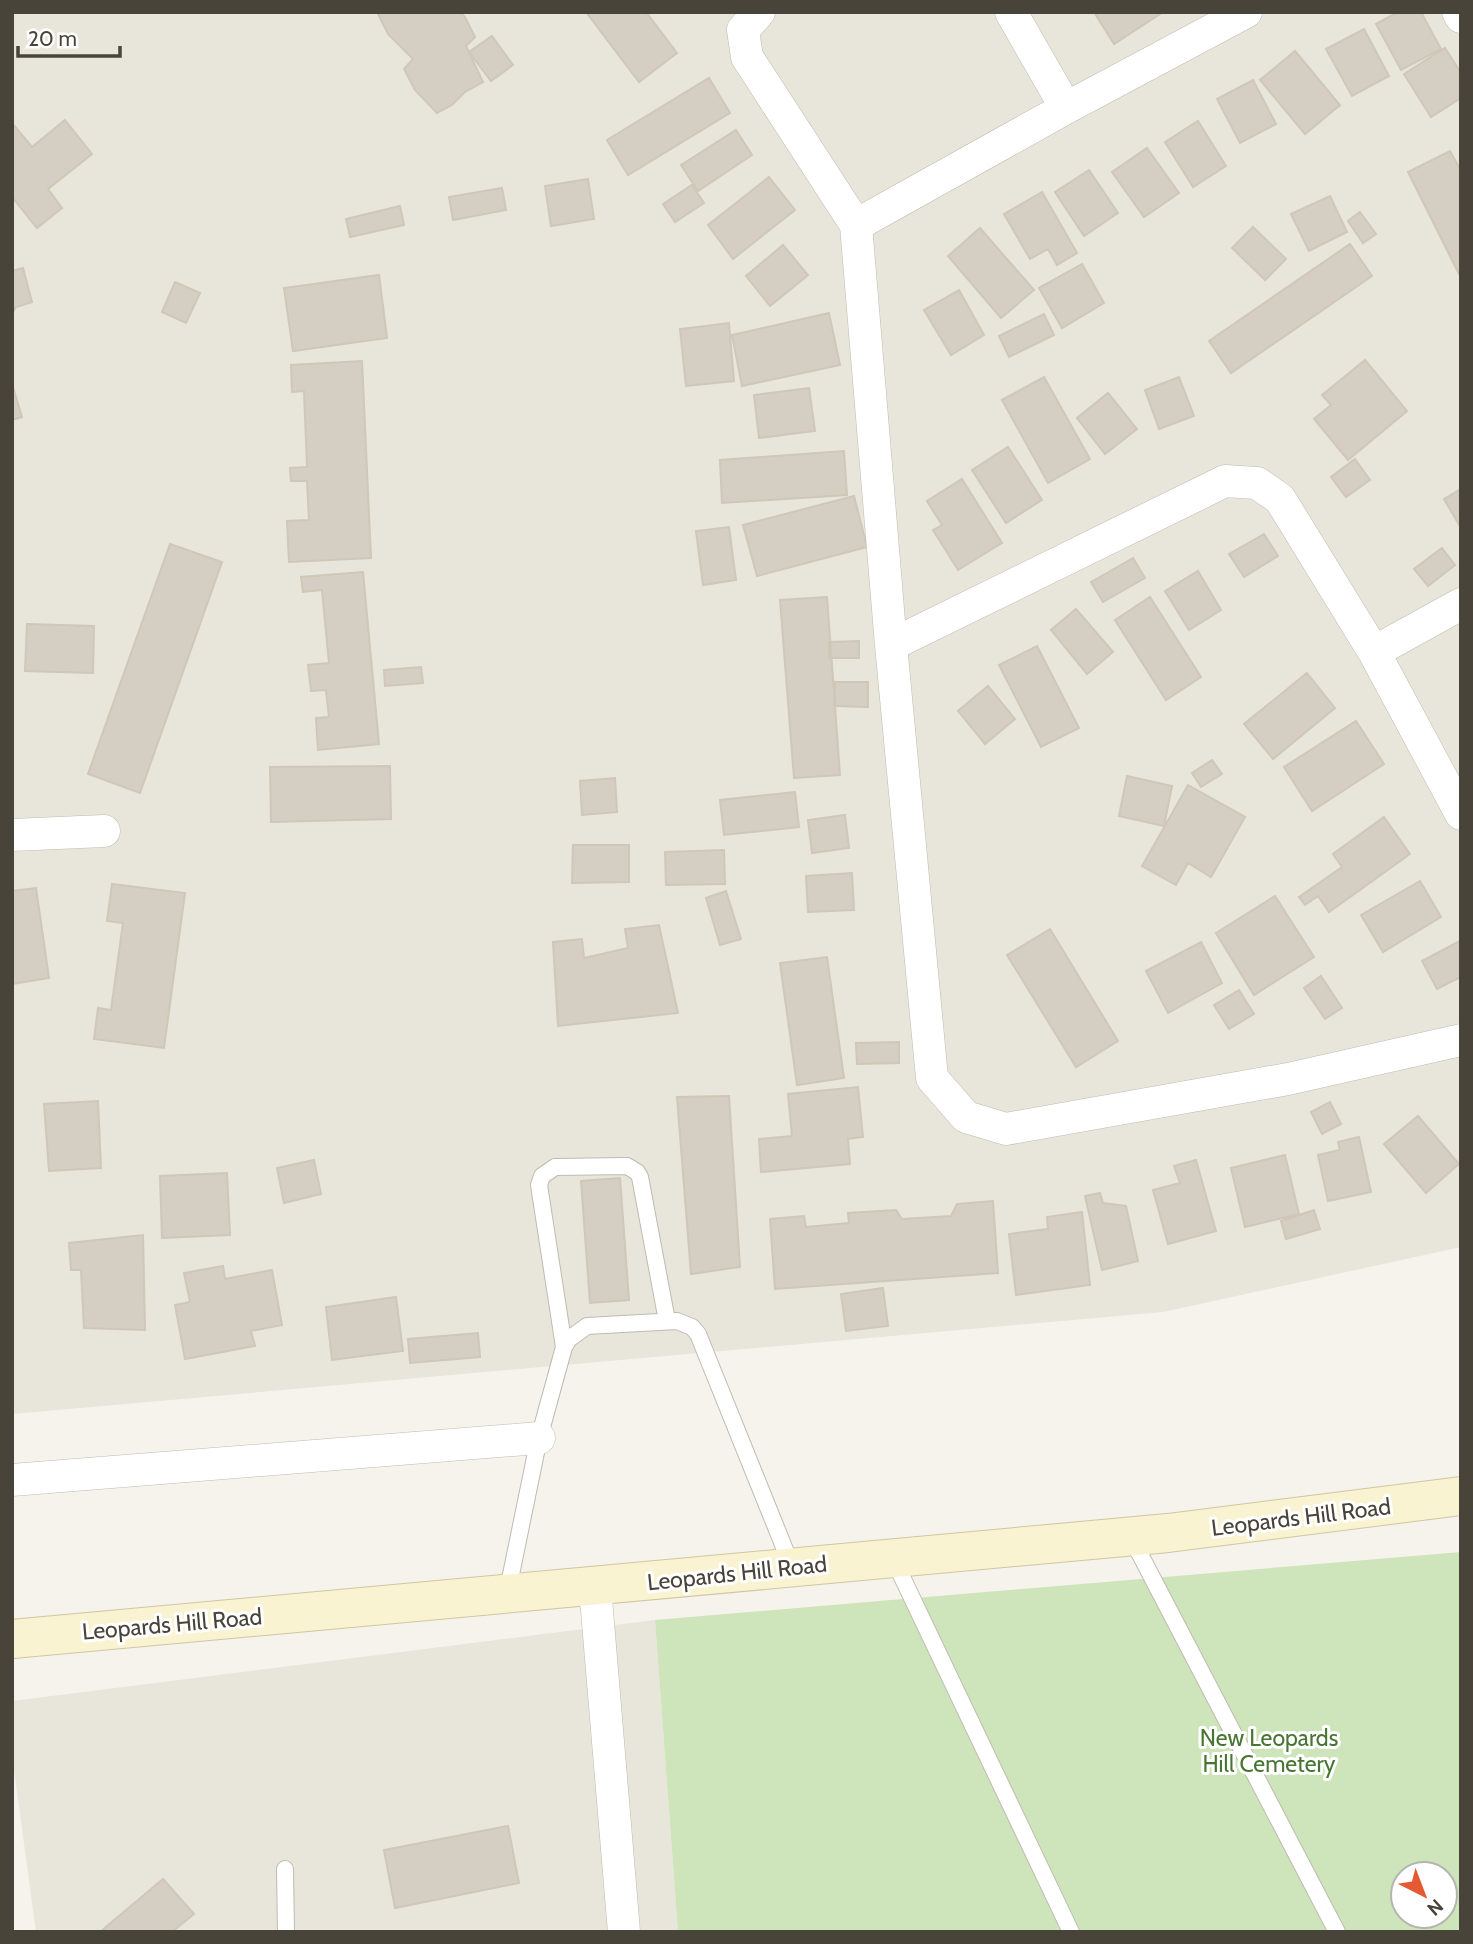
<svg xmlns="http://www.w3.org/2000/svg" width="1473" height="1944" font-family="Cabin,sans-serif">
	<style>
		.residential { fill: #e8e5db }
		.green { fill: #cee4ba; fill-rule: evenodd }
		.building { fill: #d5cfc3; stroke: #cfc7b7; stroke-width: 2 }
		.lines { fill: none; stroke-linecap: round; stroke-linejoin: round }
		.lane-casing { stroke: #bfbbb0; stroke-width: 18 }
		.street-casing { stroke: #bfbbb0; stroke-width: 33 }
		.secondary-casing { stroke: #cfc7a1; stroke-width: 40 }
		.lane { stroke: #fff; stroke-width: 16 }
		.street { stroke: #fff; stroke-width: 32 }
		.secondary { stroke: #faf3d1; stroke-width: 38 }
		.labels { text-anchor: middle; stroke-width: 6; stroke-linejoin: round; paint-order: stroke }
		.street-label { font-size: 23px; fill: #49443a; stroke: #fff }
		.park-label { font-size: 23px; fill: #487632; stroke: #fff }
	</style>
	<rect width="100%" height="100%" fill="#f5f3ec"/>
	<path class="residential" d="M12,12H1461V1247L1163,1312L12,1414Z
		M655,1620L678,1932H36L12,1755V1701Z"/>
	<path class="green" d="M1461,1552V1932H678L655,1620ZM1403,1874H1445V1916H1403Z"/>
	<path class="building" d="M377,12H460L465,17L475,37L466,46L483,82L465,92L452,105L437,113L415,90L404,69L413,59L388,34Z
		M586,12H646L677,53L639,82Z
		M1094,12H1163L1114,44Z
		M1398,12H1421L1441,49L1401,70L1376,24Z
		M1364,29L1389,76L1352,96L1326,49Z
		M492,36L513,65L491,81L469,52Z
		M1445,48L1461,73V98L1431,117L1404,74Z
		M1295,51L1340,105L1305,134L1260,80Z
		M709,78L730,113L628,175L607,140Z
		M1253,80L1276,124L1240,143L1217,99Z
		M65,120L92,154L48,189L62,208L37,228L12,197V123L32,147Z
		M1198,121L1226,166L1193,187L1165,142Z
		M736,130L752,155L698,191L681,165Z
		M1147,148L1179,193L1144,217L1112,172Z
		M1450,151L1461,171V278L1408,172Z
		M1089,170L1118,213L1084,236L1055,192Z
		M769,177L795,210L733,259L708,225Z
		M588,179L594,219L551,226L545,186Z
		M692,185L704,203L675,222L663,204Z
		M502,188L506,210L453,220L449,197Z
		M1042,192L1077,253L1057,265L1048,249L1030,259L1004,214Z
		M1330,196L1347,232L1309,251L1291,214Z
		M400,206L404,225L350,237L346,219Z
		M1360,212L1376,234L1363,243L1348,221Z
		M1253,227L1286,259L1265,280L1232,248Z
		M980,228L1034,290L1001,318L948,256Z
		M1350,244L1372,276L1231,373L1209,341Z
		M783,245L808,275L770,306L746,276Z
		M1082,264L1104,303L1062,328L1039,288Z
		M23,268L32,302L16,307L12,314V271Z
		M379,275L387,338L293,351L284,288Z
		M175,282L200,293L186,323L162,312Z
		M959,290L984,335L951,355L924,310Z
		M829,313L840,365L742,386L732,335Z
		M1044,314L1054,335L1009,357L999,336Z
		M729,323L734,381L686,386L680,329Z
		M1365,360L1407,411L1348,460L1314,419L1331,405L1322,395Z
		M362,361L371,558L289,562L287,521L309,520L307,481H291L290,468L307,467L304,391L292,392L291,365Z
		M1044,377L1090,459L1048,483L1002,400Z
		M1179,377L1194,416L1159,429L1145,390Z
		M12,384L22,417L12,420Z
		M809,388L815,431L759,438L754,395Z
		M1108,393L1137,429L1105,454L1077,418Z
		M1008,447L1042,500L1006,523L972,470Z
		M844,451L847,495L722,503L720,460Z
		M1355,459L1370,480L1346,497L1331,477Z
		M962,479L1002,543L958,570L933,530L942,525L927,501Z
		M1461,489V528L1444,499Z
		M854,496L867,547L757,576L743,525Z
		M729,527L736,580L703,585L696,531Z
		M1264,534L1278,556L1244,577L1229,554Z
		M170,544L222,562L140,793L88,774Z
		M1442,548L1455,565L1428,586L1414,569Z
		M1133,558L1145,578L1103,602L1091,582Z
		M1198,571L1221,610L1189,630L1165,591Z
		M363,572L379,744L318,750L316,718L329,717L326,690L311,691L308,665L329,663L322,590L303,592L301,577Z
		M827,597L840,775L794,778L780,600Z
		M1150,597L1201,677L1166,700L1115,620Z
		M1076,609L1113,652L1087,674L1051,630Z
		M27,624L94,626L93,673L25,671Z
		M859,641V658H829V642Z
		M1037,646L1079,728L1041,747L999,665Z
		M421,667L423,683L385,686L384,670Z
		M1307,673L1335,708L1273,759L1244,724Z
		M835,682H868V707L835,706Z
		M988,686L1015,719L985,744L958,711Z
		M1356,721L1384,764L1312,811L1284,767Z
		M1212,760L1222,774L1201,787L1192,773Z
		M390,766L391,819L271,822L270,767Z
		M1127,776L1172,786L1164,826L1119,816Z
		M615,778L617,812L582,815L580,781Z
		M1188,785L1245,817L1211,877L1188,863L1176,885L1142,866Z
		M795,792L799,827L724,835L720,800Z
		M845,815L849,848L812,853L808,820Z
		M1384,817L1410,854L1329,912L1318,896L1305,905L1299,897L1342,867L1333,854Z
		M573,845H629V882L572,883Z
		M724,850L725,884L666,885L665,852Z
		M852,873L854,910L808,912L806,876Z
		M1420,881L1441,917L1383,952L1361,915Z
		M112,884L185,893L164,1048L94,1039L98,1008L111,1010L123,923L107,921Z
		M36,888L49,978L12,984V891Z
		M726,891L741,939L720,945L706,898Z
		M1275,896L1314,957L1254,995L1216,933Z
		M659,925L678,1013L558,1026L553,942L582,939L584,958L628,948L625,929Z
		M1050,929L1118,1041L1076,1067L1007,955Z
		M1460,941L1461,977L1437,989L1422,961Z
		M1201,942L1222,983L1168,1013L1146,971Z
		M827,957L844,1078L797,1085L780,963Z
		M1321,976L1342,1008L1325,1019L1304,988Z
		M1239,990L1254,1014L1229,1029L1214,1005Z
		M899,1042V1063L857,1064L856,1043Z
		M858,1087L863,1137L848,1139L850,1164L761,1172L759,1139L792,1136L788,1094Z
		M729,1096L740,1267L691,1274L677,1097Z
		M98,1101L101,1168L49,1171L44,1104Z
		M1330,1102L1341,1124L1322,1134L1311,1112Z
		M1418,1116L1459,1164L1426,1193L1384,1144Z
		M1359,1137L1371,1192L1328,1201L1318,1155L1340,1150L1338,1142Z
		M1285,1155L1299,1214L1245,1227L1231,1168Z
		M314,1160L321,1194L284,1203L277,1168Z
		M1196,1160L1216,1231L1168,1244L1153,1190L1180,1183L1174,1166Z
		M227,1173L230,1235L162,1238L160,1176Z
		M620,1178L629,1300L590,1303L581,1181Z
		M1100,1193L1103,1203L1126,1206L1138,1261L1102,1270L1085,1196Z
		M993,1201L998,1273L775,1289L770,1219L804,1216L806,1227L849,1223L848,1213L896,1210L902,1219L951,1216L957,1204Z
		M1314,1210L1320,1229L1286,1239L1281,1221Z
		M1082,1212L1090,1285L1016,1295L1009,1234L1048,1229L1047,1217Z
		M143,1235L145,1330L84,1328L81,1270H71L69,1243Z
		M223,1266L225,1279L272,1270L282,1325L251,1331L255,1346L185,1359L175,1305L190,1302L184,1273Z
		M883,1288L888,1326L846,1331L841,1294Z
		M396,1297L403,1351L332,1360L326,1307Z
		M478,1333L480,1357L410,1363L408,1339Z
		M508,1826L519,1883L395,1908L384,1850Z
		M163,1879L194,1914L172,1932H100Z"/>
	<g class="lines">
		<g class="lane-casing">
			<path id="lane" d="M564,1347L539,1185L542,1176L555,1167L627,1166L637,1172L640,1177L667,1321
				M1131,1537L1337,1932
				M893,1558L1071,1932
				M507,1594L539,1438L564,1347L569,1339L587,1326L677,1321L692,1327L698,1334L792,1567
				M285,1869L286,1932"/>
		</g>
		<g class="street-casing">
			<path id="street" d="M759,12L743,30L747,57L856,225
				M1011,12L1066,108
				M1246,12L1066,108L856,225L891,645L932,1078L966,1117L1006,1129L1288,1079L1461,1040
				M1458,12L1461,17
				M891,645L1225,481L1257,483L1280,499L1374,652L1461,604
				M1374,652L1461,814
				M12,835L104,831
				M12,1480L539,1438
				M595,1587L624,1932"/>
		</g>
		<g class="secondary-casing">
			<path id="secondary" d="M12,1639L1168,1533L1461,1496"/>
		</g>
		<use href="#lane" class="lane"/>
		<use href="#street" class="street"/>
		<use href="#secondary" class="secondary"/>
	</g>
	<g class="labels">
		<g class="street-label">
			<text transform="translate(1301 1517) rotate(-7)" y="8">Leopards Hill Road</text>
			<text transform="translate(737 1573) rotate(-6)" y="8">Leopards Hill Road</text>
			<text transform="translate(172 1624) rotate(-5)" y="8">Leopards Hill Road</text>
		</g>
		<g class="park-label">
			<text x="1269" y="1746">New Leopards<tspan x="1269" dy="26">Hill Cemetery</tspan></text>
		</g>
	</g>
	<rect width="1473" height="1944" fill="none" stroke="#49443a" stroke-width="28"/>
	<g transform="translate(1424 1895) rotate(138)"><circle r="33" fill="#ffffff" stroke="#b6b4b0" stroke-width="2"/>
	<path d="M0-5L12 26L0 18L-12 26Z" fill="#e55933"/>
	<text y="-10" font-size="19" font-weight="bold" text-anchor="middle" fill="#49443a">N</text>
	</g>
	<path d="M18 46v10h102v-10" fill="none" stroke="#49443a" stroke-width="3.5"/>
	<text x="28" y="46" font-size="21" fill="#49443a" stroke="#ffffff" stroke-width="5" paint-order="stroke">20 m</text>
</svg>
